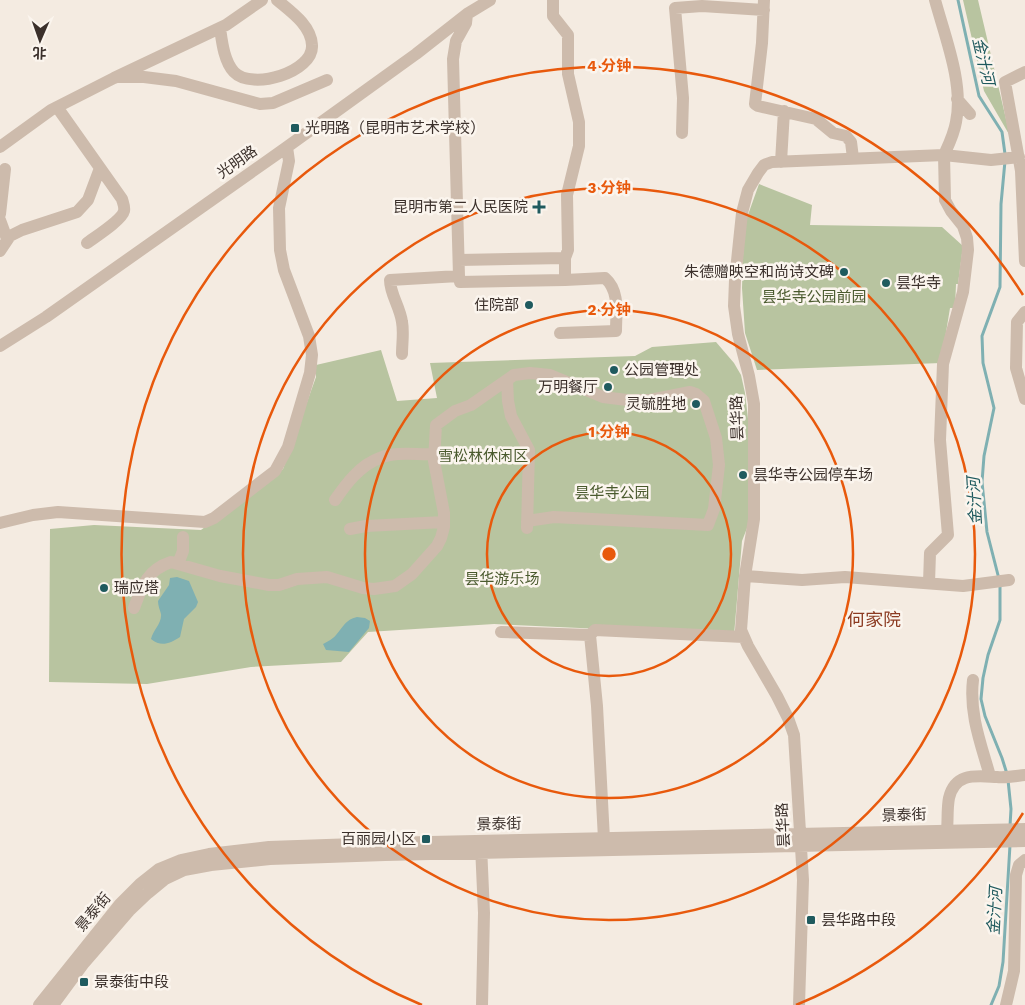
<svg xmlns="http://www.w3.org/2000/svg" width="1025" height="1005" font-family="'Work Sans','Noto Sans SC',sans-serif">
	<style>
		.green { fill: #b8c4a0 }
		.water { fill: #7fb0b2 }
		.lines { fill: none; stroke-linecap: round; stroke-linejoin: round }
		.stream { stroke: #7fb0b2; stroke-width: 3 }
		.minor { stroke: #cdbbac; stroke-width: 12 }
		.ring { fill: none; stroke: #e8590c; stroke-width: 2.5 }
		.poi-dot { fill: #1f5a5e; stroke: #fbf5ee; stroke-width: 2 }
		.labels { text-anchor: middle; stroke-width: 5; stroke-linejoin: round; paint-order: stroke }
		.poi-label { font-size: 15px; fill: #3b302b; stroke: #fbf5ee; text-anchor: start }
		.street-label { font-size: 15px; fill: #3b302b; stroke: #fbf5ee }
		.park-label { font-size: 15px; fill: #4a5a2e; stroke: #fbf5ee }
		.water-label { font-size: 16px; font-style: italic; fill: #1f5a5e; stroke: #fbf5ee }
		.quarter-label { font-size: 18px; fill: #8c3b22; stroke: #fbf5ee }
		.centre { fill: #e8590c; stroke: #fbf5ee; stroke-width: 2.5 }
		.ring-label { font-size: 15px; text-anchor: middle; font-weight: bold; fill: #e8590c; stroke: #fbf5ee; stroke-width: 5; stroke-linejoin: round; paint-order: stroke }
	</style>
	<rect width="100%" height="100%" fill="#f4ebe1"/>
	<path class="green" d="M963,0H978L1010,136L984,91Z
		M759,184L812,205L810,225L942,227L963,246L958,284H956L955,308H950L941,363L757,370L745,333L742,288L744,226Z
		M716,342L734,363L741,375L745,393L749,427V523L742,541L734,635L494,624L368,632L341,662L251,667L147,684L49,682L50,529L94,525L201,530L283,469L316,377V365L381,350L397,401L437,398L430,363L635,356L652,347Z"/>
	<path class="water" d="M177,577L189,581L198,602L196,607L184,619L180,637C169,644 161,647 151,639C153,630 162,623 161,614C160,610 158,606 158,601L169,585L170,578Z
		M357,617L365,618L370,621L369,628L349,652L326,650L323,644C327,642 333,639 336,635C344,626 345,620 357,617Z"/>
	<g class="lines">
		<path class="stream" d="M958,0L979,96L1002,132L1005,154
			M999,579L987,532L982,482L984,456L994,408L983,363L982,336L1000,287L1001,204L1005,161
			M1000,585V620L988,655L983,678L981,699L985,716L1002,758L1007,774
			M1008,780L1011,809L1010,826
			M991,1005L999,986L1003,962L1010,845"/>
		<path class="minor" d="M553,0V16L568,35V74L579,122V146L567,195L568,250L565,258
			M764,0L762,43L755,104L758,106L816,119L833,133L846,136L851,142L853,158
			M220,28C222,42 224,61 234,72C252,91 314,72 312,45C311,25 290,11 277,0
			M1025,72L1005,82L1021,171L1025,261
			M119,77H144L176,81L260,104L273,103L327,80
			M957,99L970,114
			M57,107L122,199C123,203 125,207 124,211C122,220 95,237 87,243
			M682,133L683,98L675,8L702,6L764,10
			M0,147L51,110L114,78L226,25L262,0
			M781,162L784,111
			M0,214L5,169
			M0,220L7,239
			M0,251L10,236L22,230L77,212L88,200L100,168
			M459,260L565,258V280L460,282L459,276
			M1025,312L1017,322L1016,368L1025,399
			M560,333L616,331C616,313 620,291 605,278L565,280
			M0,346L46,317L287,147L416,54L467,14L490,0
			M402,354C402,344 404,332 402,322C400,307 390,294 390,280L459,276L453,59L456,41L466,23L467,14
			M507,380L508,401L511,416L529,450L527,528
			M335,500C346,484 360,465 380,458C396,451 417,455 434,454
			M0,523L33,515L58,512L205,522L214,518L275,471L288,447L310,373L312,355L309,336L284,270L280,250L279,208L289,161L287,147
			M350,529L366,526L444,522
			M178,564L183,551V537
			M745,576L802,580L845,577L963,586L1009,580
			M929,583L930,553L948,535L940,440L943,364L963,292L968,250L967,238L963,226L951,211L945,200L944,155L991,160L1019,157
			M134,608C142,586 147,570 171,562L220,576L269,585H279L297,579L327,577L363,588L374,589L395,586L412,574L437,546L441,538L444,527V513L434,461L436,425L455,411L471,405L514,375L530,373L550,375L603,397L627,400H650L690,392L696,394L704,401L716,438L719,465L714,509L708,525L554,517L527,521
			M501,632L590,635L595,630L744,637
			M590,635L597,706L604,839
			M973,680C969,714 981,744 990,776
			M947,830C948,820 947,808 949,798C955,772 976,776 997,777C1006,778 1016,776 1025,775
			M481,846L484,913L482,1005
			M39,1005L120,904L140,884L159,869L181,860L209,854L269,847L384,843L1025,829
			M53,1005L84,963L129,911L148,893L165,879L184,870L211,865L270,859L385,855L1025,841
			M799,1005L803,880L794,735L788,718L777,696L748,646L741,630L745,576L754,519V404L749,376L738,334L734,306L735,280L742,213L748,190L758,173L764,165L772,162L944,155C949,144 954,134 956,122C964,84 945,37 935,0
			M1006,1005L1014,971L1016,875L1019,865L1025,860"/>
	</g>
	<g class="ring">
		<circle cx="609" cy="554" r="122"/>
		<circle cx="609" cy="554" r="244"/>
		<circle cx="609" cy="554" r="366"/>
		<path d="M1023 813A488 488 0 0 1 796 1005M422 1005A488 488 0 1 1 1023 295"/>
	</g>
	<g class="poi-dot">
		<rect x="290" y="123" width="10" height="10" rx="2.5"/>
		<path d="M536.5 199.5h5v5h5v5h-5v5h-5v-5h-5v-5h5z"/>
		<circle cx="844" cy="272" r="5"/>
		<circle cx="886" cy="283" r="5"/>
		<circle cx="529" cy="305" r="5"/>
		<circle cx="614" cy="370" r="5"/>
		<circle cx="608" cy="387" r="5"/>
		<circle cx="696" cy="404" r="5"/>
		<circle cx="743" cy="475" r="5"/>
		<circle cx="104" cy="588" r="5"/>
		<rect x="421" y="834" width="10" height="10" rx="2.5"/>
		<rect x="806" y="915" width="10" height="10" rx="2.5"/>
		<rect x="79" y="977" width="10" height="10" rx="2.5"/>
	</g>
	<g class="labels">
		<g class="poi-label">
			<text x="305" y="133">光明路（昆明市艺术学校）</text>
			<text x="528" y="212" text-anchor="end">昆明市第二人民医院</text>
			<text x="834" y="277" text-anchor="end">朱德赠映空和尚诗文碑</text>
			<text x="896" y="288">昙华寺</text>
			<text x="519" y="310" text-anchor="end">住院部</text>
			<text x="624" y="375">公园管理处</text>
			<text x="598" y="392" text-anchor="end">万明餐厅</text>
			<text x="686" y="409" text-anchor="end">灵毓胜地</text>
			<text x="753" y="480">昙华寺公园停车场</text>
			<text x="114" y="593">瑞应塔</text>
			<text x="416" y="844" text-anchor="end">百丽园小区</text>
			<text x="821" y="925">昙华路中段</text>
			<text x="94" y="987">景泰街中段</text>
		</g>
		<g class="street-label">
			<text transform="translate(237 162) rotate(-35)" y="5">光明路</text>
			<text transform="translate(737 418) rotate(-92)" y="5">昙华路</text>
			<text transform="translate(904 815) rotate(-2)" y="5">景泰街</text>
			<text transform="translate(499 824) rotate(-1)" y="5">景泰街</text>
			<text transform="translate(783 825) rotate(-93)" y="5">昙华路</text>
			<text transform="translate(93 912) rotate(-50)" y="5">景泰街</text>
		</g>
		<g class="park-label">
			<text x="814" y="302">昙华寺公园前园</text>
			<text x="483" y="461">雪松林休闲区</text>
			<text x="612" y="498">昙华寺公园</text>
			<text x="502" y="584">昙华游乐场</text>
		</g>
		<g class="water-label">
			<text transform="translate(984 61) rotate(77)" y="6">金汁河</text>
			<text transform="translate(974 501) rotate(-93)" y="6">金汁河</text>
			<text transform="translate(994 911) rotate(-87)" y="6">金汁河</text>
		</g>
		<g class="quarter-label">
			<text x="874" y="626">何家院</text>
		</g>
	</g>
	<circle cx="609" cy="554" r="8" class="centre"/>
	<g class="ring-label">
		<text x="609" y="71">4 分钟</text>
		<text x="609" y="193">3 分钟</text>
		<text x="609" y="315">2 分钟</text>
		<text x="609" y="437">1 分钟</text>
	</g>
	<g transform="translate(40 40) rotate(182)" stroke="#fbf5ee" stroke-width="4" paint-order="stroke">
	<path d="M0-4L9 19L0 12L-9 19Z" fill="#3b302b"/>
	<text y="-8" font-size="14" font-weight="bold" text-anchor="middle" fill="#3b302b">北</text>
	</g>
</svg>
